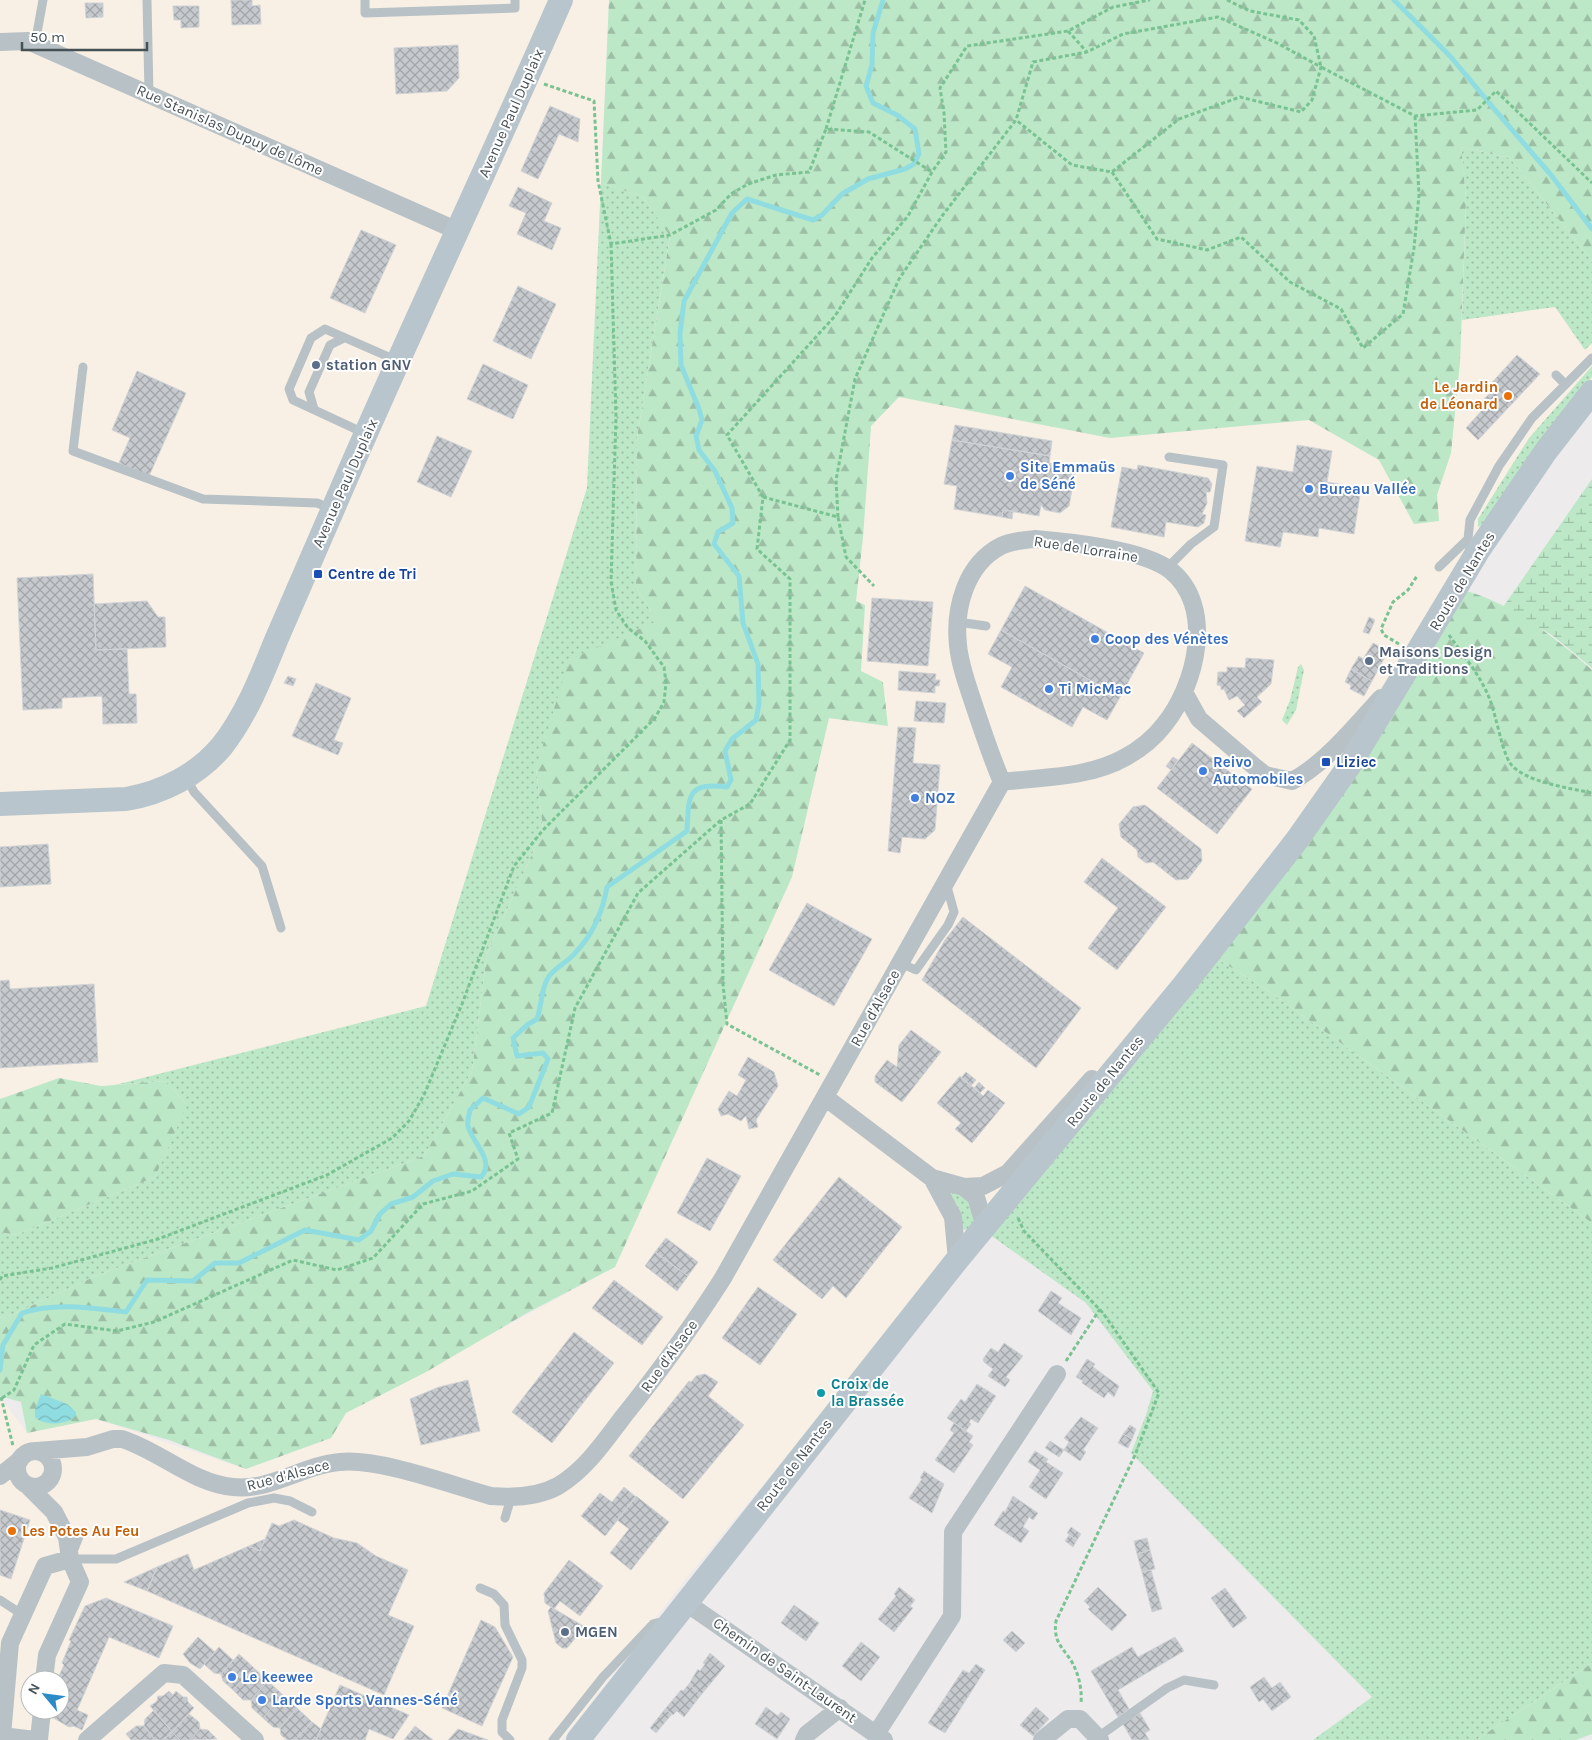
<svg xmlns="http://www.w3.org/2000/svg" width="1592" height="1740" font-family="Karla,sans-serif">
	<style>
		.commercial { fill: #f9f0e5; fill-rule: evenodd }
		.grass { fill: url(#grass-dots) }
		.forest { fill: url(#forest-firs) }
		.wetland { fill: url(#wetland-marsh) }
		.water { fill: url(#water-waves) }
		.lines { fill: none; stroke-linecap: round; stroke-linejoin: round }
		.stream { stroke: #8fdde1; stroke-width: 5 }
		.building { fill: url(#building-cross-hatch); stroke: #d0d3d6 }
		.path { stroke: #79c292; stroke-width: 3; stroke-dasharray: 4 2.5; stroke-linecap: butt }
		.lane { stroke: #b8c2c6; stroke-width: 9 }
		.street { stroke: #b8c2c6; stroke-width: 18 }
		.secondary { stroke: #b9c5cc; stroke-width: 24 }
		.service-dot { fill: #5c6f8a; stroke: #fff; stroke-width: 2 }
		.food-dot { fill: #e8710a; stroke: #fff; stroke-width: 2 }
		.shop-dot { fill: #3f7fe0; stroke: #fff; stroke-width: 2 }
		.transit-dot { fill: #1a4fb4; stroke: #fff; stroke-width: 2 }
		.culture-dot { fill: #0f9aa8; stroke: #fff; stroke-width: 2 }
		.labels { text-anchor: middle; stroke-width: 4; stroke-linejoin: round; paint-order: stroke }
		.street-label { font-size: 15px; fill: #465156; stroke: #fff }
		.service-label { font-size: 15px; font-weight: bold; fill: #4e5e75; stroke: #fff; text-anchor: start }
		.food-label { font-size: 15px; font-weight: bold; fill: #c56008; stroke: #fff; text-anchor: end }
		.shop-label { font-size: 15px; font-weight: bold; fill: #366cbe; stroke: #fff; text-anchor: start }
		.transit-label { font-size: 15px; font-weight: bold; fill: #164399; stroke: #fff; text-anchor: start }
		.culture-label { font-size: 15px; font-weight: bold; fill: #0d838f; stroke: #fff; text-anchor: start }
	</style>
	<defs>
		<pattern id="grass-dots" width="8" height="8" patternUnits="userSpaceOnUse" patternTransform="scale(1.25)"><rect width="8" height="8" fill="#bde8c7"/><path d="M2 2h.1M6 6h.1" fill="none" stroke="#9bbea4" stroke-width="1.8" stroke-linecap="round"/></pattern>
		<pattern id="forest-firs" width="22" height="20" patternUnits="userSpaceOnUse" patternTransform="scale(1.25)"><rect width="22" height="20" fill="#bde8c7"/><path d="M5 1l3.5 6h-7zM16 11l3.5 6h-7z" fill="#9bbea4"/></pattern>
		<pattern id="wetland-marsh" width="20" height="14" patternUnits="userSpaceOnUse" patternTransform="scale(1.25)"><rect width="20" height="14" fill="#bde8c7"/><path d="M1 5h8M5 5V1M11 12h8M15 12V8" fill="none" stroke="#9bbea4"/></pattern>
		<pattern id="water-waves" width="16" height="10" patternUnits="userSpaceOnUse" patternTransform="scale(1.25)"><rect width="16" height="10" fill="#8fdde1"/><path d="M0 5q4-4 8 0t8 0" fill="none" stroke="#77b6b9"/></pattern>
		<pattern id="building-cross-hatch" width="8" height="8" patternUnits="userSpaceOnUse" patternTransform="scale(1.25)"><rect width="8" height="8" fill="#c6c9cd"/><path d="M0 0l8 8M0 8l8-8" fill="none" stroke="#a3a6a9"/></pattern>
	</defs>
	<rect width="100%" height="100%" fill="#eeebec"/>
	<path class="commercial" d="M0,0H609L587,488L426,1007L115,1085L0,1128Z
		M1555,306L1584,349L1592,343V402L1216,958L1020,1202L976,1225L684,1581L562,1740H0V1397L27,1433L96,1419L246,1469L331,1438L346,1413L615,1267L792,877L829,718L887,726L861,671L865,605L856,601L863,537L871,426L899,396L1110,438L1309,420L1379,460L1414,524L1438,521L1437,495L1451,453L1460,363L1462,320ZM30,1680H60V1710H30Z"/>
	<path class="grass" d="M1461,147L1510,158L1592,261V343L1585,350L1555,307L1462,320L1466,199Z
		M601,183L643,197L670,235L637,438L636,587L657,621L536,768L543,830L487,954L472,1071L424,1156L98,1275L5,1318L0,1317V1232L16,1235L155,1177L186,1104L166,1081L115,1085L426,1006L587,488Z
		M1592,366V377L1485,523L1478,527V519L1529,438Z
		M1301,664L1304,670L1296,710L1287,725L1282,720L1290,700L1298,667Z
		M1216,958L1264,988L1592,1223V1663L1476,1740H1313L1372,1697L1131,1453L1146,1415L1153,1391L1086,1303L976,1225L1020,1202Z
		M943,1186L972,1199L976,1217L969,1229L964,1230L962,1228L957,1205Z"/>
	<path class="forest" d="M609,0H1592V261L1510,158L1461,147L1466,199L1460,362L1451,453L1437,495L1439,521L1414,524L1379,460L1309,420L1110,438L899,397L871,426L863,537L856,601L865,605L861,671L883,682L888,726L829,718L792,877L615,1267L527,1313L426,1372L346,1413L331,1438L246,1469L169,1440L96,1419L27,1433L21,1402L0,1396V1317L5,1318L98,1275L424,1156L472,1071L487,954L543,830L536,768L569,660L657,621L636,587L637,438L670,236L643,197L601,183Z
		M1463,590C1512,603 1554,637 1592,670V1223L1264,988L1216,958Z
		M59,1078L101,1086L166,1081L187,1105L155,1177L16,1235L0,1232V1099Z
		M1592,1663V1734L1576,1740H1476Z"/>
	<path class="wetland" d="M1592,479V668L1552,635L1503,607Z"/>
	<path class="water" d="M41,1394L67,1404L76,1412V1415C68,1426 43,1426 35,1417V1410Z"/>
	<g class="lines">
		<path class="stream" d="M1394,0L1450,56L1486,99
			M1489,103L1551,175L1592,229
			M0,1370L3,1345L22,1313C55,1302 92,1308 126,1312L147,1280L193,1281L215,1263H239L305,1230L359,1240L371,1231L380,1214L391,1204L413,1197L433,1181L453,1174L481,1177C496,1160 472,1143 468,1126C467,1122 469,1115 470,1110L483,1098L519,1114L529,1107L548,1059L543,1053L517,1056L513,1038L527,1025L537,1019C542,1005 541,986 550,975C558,966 569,961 576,952C593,934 603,910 607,887L687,831C689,796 686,782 727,787L731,780L725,751L732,739L756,720L759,704L758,664L743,623L739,576L714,544L718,532L733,523L732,508L715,471L699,450L696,436L702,420L699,409L681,365L680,333L684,301L732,213L747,199L813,220L822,215L842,194L868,179L905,169L914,164L919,154L915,129L897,115L873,103L866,86L872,65L873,33L883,0"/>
	</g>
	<path class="building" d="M231,0H252V6L260,5L261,24L232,25Z
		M85,3H103V17L86,18Z
		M173,6H199V27L181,28V20H174Z
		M458,45L459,78L447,91L396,94L394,48Z
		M550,106L580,119L578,142L559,134L538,179L521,171Z
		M518,187L552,203L544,221L561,228L552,250L517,234L526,213L509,206Z
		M361,230L396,245L365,313L330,298Z
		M518,286L556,304L531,359L493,341Z
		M1517,355L1540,374L1478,440L1466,428L1484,408L1479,404L1491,392L1487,388Z
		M483,364L528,385L513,419L467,399Z
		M137,371L186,393L149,476L119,463L130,438L112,430Z
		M955,425L1052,441L1050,456L952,440Z
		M437,436L472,451L451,497L417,482Z
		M952,440L1050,456L1049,463L1076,467L1069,506L1060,513L1045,510L1041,505L1039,516L1003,510L1002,517L954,509L957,486L944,484Z
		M1297,445L1332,451L1327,482L1361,488L1354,534L1319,528L1318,537L1283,532L1280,547L1245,541L1257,466L1293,472Z
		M1138,465L1208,478L1212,484L1210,492H1206L1207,503L1202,514L1206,515L1204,523L1198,527L1166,522L1164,537L1111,527L1122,467L1137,470Z
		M1003,510L1013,511L1012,519L1002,517Z
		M93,574L96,650L127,649L129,694H136L137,723L103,724L102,696L62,698V708L23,710L17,578Z
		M1025,586L1144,653L1120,697L1001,630Z
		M872,598L933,602L928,666L867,661Z
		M147,601L158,617H165L166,647L96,650L94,604Z
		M1369,617L1375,620L1369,634L1363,632Z
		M1001,630L1120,697L1107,720L1083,707L1072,727L1001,687L1012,667L988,654Z
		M1373,643L1388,651L1372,681L1351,669L1359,656L1363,659Z
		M1246,658L1274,660L1271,684L1257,697L1262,702L1244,718L1237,711L1245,705L1237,696L1229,700L1224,689L1221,690V686L1217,685L1218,672H1227V667L1245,668Z
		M1351,669L1372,681L1364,696L1350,689L1351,685L1345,682Z
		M899,671L936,674L935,680H940L939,686H935V693L898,690Z
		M288,676L296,679L293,686L284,683Z
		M316,683L351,698L334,740L343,743L338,755L292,736Z
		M916,701L946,703L944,723L914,721Z
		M898,727L916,728L913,763L940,765L935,830L925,839L902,837L900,853L888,851Z
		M1192,743L1252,789L1217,834L1157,788Z
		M1173,757L1178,760L1171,770L1166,766Z
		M1145,805L1201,849L1202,861L1188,879L1176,880L1153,862L1146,863L1138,857L1137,850L1121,837L1119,824L1133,807Z
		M48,844L51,884L0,887V847Z
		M1102,858L1166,907L1117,970L1088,948L1118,908L1084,882Z
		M807,903L872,939L834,1006L769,970Z
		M963,917L1081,1008L1036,1068L922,980L945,940Z
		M9,980L10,989L94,984L98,1062L0,1068V981Z
		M911,1030L941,1052L902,1102L875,1082V1076L887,1060L897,1067L899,1045Z
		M748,1057L774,1072L778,1086L756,1120L758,1127L749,1129L746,1116L741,1121L728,1114L721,1116L718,1109L729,1091L737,1096L746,1080L738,1075Z
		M966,1072L976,1080L971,1086L961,1078Z
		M960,1076L983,1096L988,1090L1005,1103L972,1143L955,1129L961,1123L937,1103Z
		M979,1082L985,1088L980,1093L974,1088Z
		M707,1158L741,1176L710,1231L677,1213Z
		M839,1177L902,1227L846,1298L833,1286L822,1299L773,1260Z
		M666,1238L698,1262L688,1276L655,1252Z
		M655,1252L688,1276L677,1291L645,1266Z
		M614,1280L663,1317L642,1345L592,1308Z
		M758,1287L797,1314L760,1365L722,1338Z
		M1051,1291L1062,1298L1058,1303L1081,1318L1071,1335L1038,1311Z
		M574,1332L614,1363L552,1443L512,1412Z
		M1004,1343L1023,1356L1006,1377L1010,1380L1005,1387L988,1376L993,1369L984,1362L983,1359L991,1348L998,1352Z
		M1087,1359L1095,1364L1093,1367L1119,1386L1114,1397L1108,1392L1104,1398L1082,1383L1083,1381L1076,1377Z
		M705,1374L718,1382L708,1396L744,1425L683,1499L629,1456L689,1381L691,1382L696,1376Z
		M468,1380L480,1431L421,1445L410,1399L439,1387Z
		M977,1384L996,1396L978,1423L971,1419L969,1422L971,1424L966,1431L947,1418L961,1399L965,1402Z
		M1081,1417L1098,1428L1083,1450L1086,1452L1080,1461L1064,1450L1069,1442L1064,1438Z
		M954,1423L973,1436L969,1442L973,1445L954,1473L935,1460L954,1433L950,1430Z
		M1130,1425L1136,1429L1132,1439L1123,1434Z
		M1123,1434L1132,1439L1128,1448L1118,1443Z
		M1050,1441L1064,1450L1059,1457L1045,1448Z
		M1035,1451L1048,1459L1046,1462L1063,1473L1046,1499L1029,1487L1040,1470L1028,1462Z
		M924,1471L944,1484L932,1513L909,1498L922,1479L920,1478Z
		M624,1487L636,1497L605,1536L581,1516L600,1493L612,1502Z
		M636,1496L669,1522L631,1570L610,1553L629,1529L617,1520Z
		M1013,1496L1038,1513L1033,1520L1029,1517L1023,1527L1029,1531L1021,1543L994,1525L1003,1511L1005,1512Z
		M0,1510L30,1520L11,1579L0,1575Z
		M294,1520L334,1538L357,1543L376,1556L408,1570L388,1615L414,1626L384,1695L147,1591L157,1567L188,1554L194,1570L249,1546L260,1551L272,1523L279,1526Z
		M1071,1527L1081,1534L1077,1540L1067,1533Z
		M1069,1535L1077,1540L1073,1547L1065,1541Z
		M1147,1538L1150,1550L1137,1554L1134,1541Z
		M265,1539L260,1551L249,1546Z
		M1150,1550L1155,1569L1142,1572L1137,1554Z
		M569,1560L603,1586L580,1616L560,1601L554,1609L545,1603L544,1593Z
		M157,1567L147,1591L124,1582Z
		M1151,1570L1162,1609L1152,1612L1142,1572Z
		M899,1587L915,1600L910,1606L913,1608L894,1632L878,1619L896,1596L894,1594Z
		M1098,1587L1127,1615L1112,1631L1088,1609L1090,1607L1084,1601Z
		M1225,1588L1247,1618L1233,1628L1211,1598Z
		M106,1598L173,1626L159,1658L109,1637L77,1710L88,1715L82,1730L74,1726L69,1727L50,1716L53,1710H60V1680H57L64,1665L62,1663L71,1641L69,1640L85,1606Z
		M794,1605L819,1623L806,1641L781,1623Z
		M551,1607L585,1627L567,1648H562L556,1643L548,1611Z
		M481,1620L495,1627L513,1657L482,1726L442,1708Z
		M1012,1631L1025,1643L1016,1652L1003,1640Z
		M198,1637L215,1652L200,1669L190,1663L183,1654Z
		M1175,1637L1184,1651L1118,1690L1129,1709L1118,1717L1091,1671L1132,1647L1138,1657Z
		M861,1642L880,1657L861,1681L842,1666Z
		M219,1647L233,1660L221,1674L214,1673L204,1664Z
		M710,1653L725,1666L701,1695L689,1684L698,1669L700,1671L705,1664L703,1663Z
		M239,1654L254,1668L233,1690L223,1681L221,1674Z
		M976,1664L985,1670L945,1733L928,1723L963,1670L969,1673Z
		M254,1668L268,1681L251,1700H243L233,1690Z
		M1264,1677L1272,1688L1280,1682L1291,1697L1272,1711L1263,1699L1259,1702L1250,1687Z
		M268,1681L283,1695L263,1718L252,1708L251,1700Z
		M689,1684L701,1695L684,1717L677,1711L673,1715L665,1709L681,1690L683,1691Z
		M340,1685L409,1715L393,1739L369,1729L365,1740H316Z
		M169,1691L173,1695L176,1691L183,1697H187L188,1702L194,1708L172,1732L150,1706L157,1701L158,1696H163Z
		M283,1695L297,1708L280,1728L273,1727L263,1718Z
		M766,1707L778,1716L781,1712L790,1719L777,1739L755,1724Z
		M1036,1707L1049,1719L1033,1736L1020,1725Z
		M297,1708L312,1722L295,1740H287L281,1735L280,1728Z
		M665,1709L672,1714L656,1733L650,1728Z
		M154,1710L172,1732L163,1740H155L144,1726L145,1719Z
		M1140,1713L1150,1730L1145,1733L1149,1740H1132L1123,1724Z
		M189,1714L199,1722L200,1729L190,1740H180L172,1732Z
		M312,1722L321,1729L316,1740H295Z
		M136,1726H144L155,1740H131L126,1734Z
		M415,1726L433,1740H404Z
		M200,1729L208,1730L217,1739L190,1740Z
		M458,1729L488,1740H448Z
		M172,1732L180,1740H163Z"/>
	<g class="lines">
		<path class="path" d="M1227,0L1250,11L1299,20L1314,36L1321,67L1415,116L1477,110L1496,91L1592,183
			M1068,31L1087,52
			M544,84L594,101L598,181L611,244L670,235L716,210L731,194L748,184L776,175L809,172L826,129L869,132L932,172
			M826,129L865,0
			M1112,172L1157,239L1207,250L1241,237L1290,282L1341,309L1363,348L1403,314L1414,248L1419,195L1415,116
			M763,497L838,517L846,557L874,586
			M838,517L836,480L855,379L899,279L942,216L1016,120L1033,62L1087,52L1123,34L1218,17L1277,43L1321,67L1312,100L1301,112L1240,97L1179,119L1112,172L1072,165L1016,120
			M1449,635C1463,655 1481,676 1490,700C1496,715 1502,751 1510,763C1523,782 1570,788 1592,793
			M1399,644L1384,635L1381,629L1393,602L1408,590L1417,576
			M721,820L723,984L727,1024L820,1075
			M1018,1218L1024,1231L1103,1313L1159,1393L1135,1455L1056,1621C1052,1647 1069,1650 1076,1671C1080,1680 1082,1694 1081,1703
			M0,1280L2,1276L52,1268L158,1239L327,1175L392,1138L409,1121L424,1095L462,1004L514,866L543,830L655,718L664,702L666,683L664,667L645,641L628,628L616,610L611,581L616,417L611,244
			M1066,1361L1100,1309
			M1,1397L13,1446
			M2,1398L14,1390L34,1345L65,1324L117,1331L154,1322L293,1260L337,1270L373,1258L423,1204L472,1191L518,1159L509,1133L552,1113L575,1008L638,893L721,820L750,804L790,740V579L757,549L763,497L727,435L835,316L872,258L908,216L932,172L946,152L944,113L940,88L967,46L1068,31L1113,7L1150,0"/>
		<path class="lane" d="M147,0L149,94
			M365,0V13L515,8V0
			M35,44L43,0
			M83,367L73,451L203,499L317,503L332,509
			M1556,375L1565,384
			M314,409L309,392L330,345L344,338
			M364,433L293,400L289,389L311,338L325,329L398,361
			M1471,555L1468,539L1470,520L1499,466L1532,418L1592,358
			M1439,567L1468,539
			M1167,568L1191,544L1214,527L1223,465L1169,457
			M958,622L986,626
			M186,777L194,792L262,866L281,928
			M900,963L916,970L948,925L954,912L946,883
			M505,1518L511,1498
			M80,1534L70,1559H116L248,1503L274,1498L290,1501L312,1512
			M480,1588L494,1594L504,1605L505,1625L522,1660V1668L502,1720V1732L510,1740
			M0,1600L23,1615
			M1098,1737L1167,1688L1184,1680L1214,1685
			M553,1740L603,1677L653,1624L666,1621"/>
		<path class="street" d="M0,42L28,41L458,231
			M1035,539C1070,542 1142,549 1170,570C1216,606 1196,686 1164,725C1154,738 1139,750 1124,758C1088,778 1041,777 1002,782C992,759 984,735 976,711C969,689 960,667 958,645C954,608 966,564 1001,546C1011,541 1024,540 1035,539Z
			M1184,692L1199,719L1255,767L1265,775L1292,781C1325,764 1356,725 1381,698
			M826,1098L932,1178L964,1187L983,1186L1008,1173L1092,1079
			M932,1178L953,1217L957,1260
			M964,1187L976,1197L985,1227
			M37,1451L87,1447L113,1439H122C160,1451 192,1483 233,1487C271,1491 303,1465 340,1462C380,1458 451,1485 491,1496C514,1498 538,1497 558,1486C586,1469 604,1442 623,1417C659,1372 692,1327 723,1278L1002,782
			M17 1469a18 18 0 1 1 36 0a18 18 0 1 1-36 0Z
			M0,1476L20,1460
			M27,1485L54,1512L67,1537L70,1559L80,1582L47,1655L44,1680
			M685,1602L884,1740
			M876,1734L952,1616L953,1532L1057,1374
			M2,1736L10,1643L45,1566L70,1559
			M1,1740L2,1736L35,1740
			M39,1740L42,1710
			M87,1740L164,1673L183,1675L255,1740
			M804,1740L807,1734L840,1708
			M1042,1740L1068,1719H1080L1100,1740"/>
		<path class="secondary" d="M0,804L126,799C162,793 198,775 222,746C247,714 262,675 277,638C296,595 314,552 333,509C406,338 487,170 561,0
			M578,1740L957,1260L1184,985L1297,840L1349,766L1478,551L1546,451L1592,392"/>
	</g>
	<g class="service-dot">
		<circle cx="316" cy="365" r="5"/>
		<circle cx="1369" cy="661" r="5"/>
		<circle cx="565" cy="1632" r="5"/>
	</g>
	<g class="food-dot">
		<circle cx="1508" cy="396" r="5"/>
		<circle cx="12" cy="1531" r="5"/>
	</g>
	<g class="shop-dot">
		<circle cx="1010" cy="476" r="5"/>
		<circle cx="1309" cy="489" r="5"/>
		<circle cx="1095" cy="639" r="5"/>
		<circle cx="1049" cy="689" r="5"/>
		<circle cx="1203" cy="771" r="5"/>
		<circle cx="915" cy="798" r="5"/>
		<circle cx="232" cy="1677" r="5"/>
		<circle cx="262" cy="1700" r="5"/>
	</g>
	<g class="transit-dot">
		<rect x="313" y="569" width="10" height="10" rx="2.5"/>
		<rect x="1321" y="757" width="10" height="10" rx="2.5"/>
	</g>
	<circle class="culture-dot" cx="821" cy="1393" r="5"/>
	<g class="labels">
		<g class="street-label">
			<text transform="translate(511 113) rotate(-66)" y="5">Avenue Paul Duplaix</text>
			<text transform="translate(230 130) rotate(24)" y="5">Rue Stanislas Dupuy de Lôme</text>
			<text transform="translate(345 483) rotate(-66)" y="5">Avenue Paul Duplaix</text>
			<text transform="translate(1086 549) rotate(9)" y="5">Rue de Lorraine</text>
			<text transform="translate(1462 581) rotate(-59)" y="5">Route de Nantes</text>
			<text transform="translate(875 1008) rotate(-61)" y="5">Rue d'Alsace</text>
			<text transform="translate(1105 1081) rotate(-51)" y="5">Route de Nantes</text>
			<text transform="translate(669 1356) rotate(-54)" y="5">Rue d'Alsace</text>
			<text transform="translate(794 1465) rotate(-52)" y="5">Route de Nantes</text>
			<text transform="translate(288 1475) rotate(-15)" y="5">Rue d'Alsace</text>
			<text transform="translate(785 1670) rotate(35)" y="5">Chemin de Saint-Laurent</text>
		</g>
		<g class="service-label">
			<text x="326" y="370">station GNV</text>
			<text x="1379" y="657">Maisons Design<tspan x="1379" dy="17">et Traditions</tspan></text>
			<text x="575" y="1637">MGEN</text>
		</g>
		<g class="food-label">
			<text x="1498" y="392">Le Jardin<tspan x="1498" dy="17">de Léonard</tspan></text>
			<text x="22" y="1536" text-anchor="start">Les Potes Au Feu</text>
		</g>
		<g class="shop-label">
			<text x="1020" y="472">Site Emmaüs<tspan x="1020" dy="17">de Séné</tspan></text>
			<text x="1319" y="494">Bureau Vallée</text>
			<text x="1105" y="644">Coop des Vénètes</text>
			<text x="1059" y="694">Ti MicMac</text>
			<text x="1213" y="767">Reivo<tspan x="1213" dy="17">Automobiles</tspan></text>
			<text x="925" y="803">NOZ</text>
			<text x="242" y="1682">Le keewee</text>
			<text x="272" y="1705">Larde Sports Vannes-Séné</text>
		</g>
		<g class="transit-label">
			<text x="328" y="579">Centre de Tri</text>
			<text x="1336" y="767">Liziec</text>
		</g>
		<g class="culture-label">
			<text x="831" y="1389">Croix de<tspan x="831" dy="17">la Brassée</tspan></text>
		</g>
	</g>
	<g transform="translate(45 1695) rotate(299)"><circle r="24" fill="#ffffff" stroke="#b5b9bb"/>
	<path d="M0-4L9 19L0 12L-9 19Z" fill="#2c8ac7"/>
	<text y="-8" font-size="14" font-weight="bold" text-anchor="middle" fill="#465156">N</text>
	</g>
	<path d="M22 42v8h125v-8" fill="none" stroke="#465156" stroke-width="2.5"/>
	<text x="30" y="42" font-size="15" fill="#465156" stroke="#ffffff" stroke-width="4" paint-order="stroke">50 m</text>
</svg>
